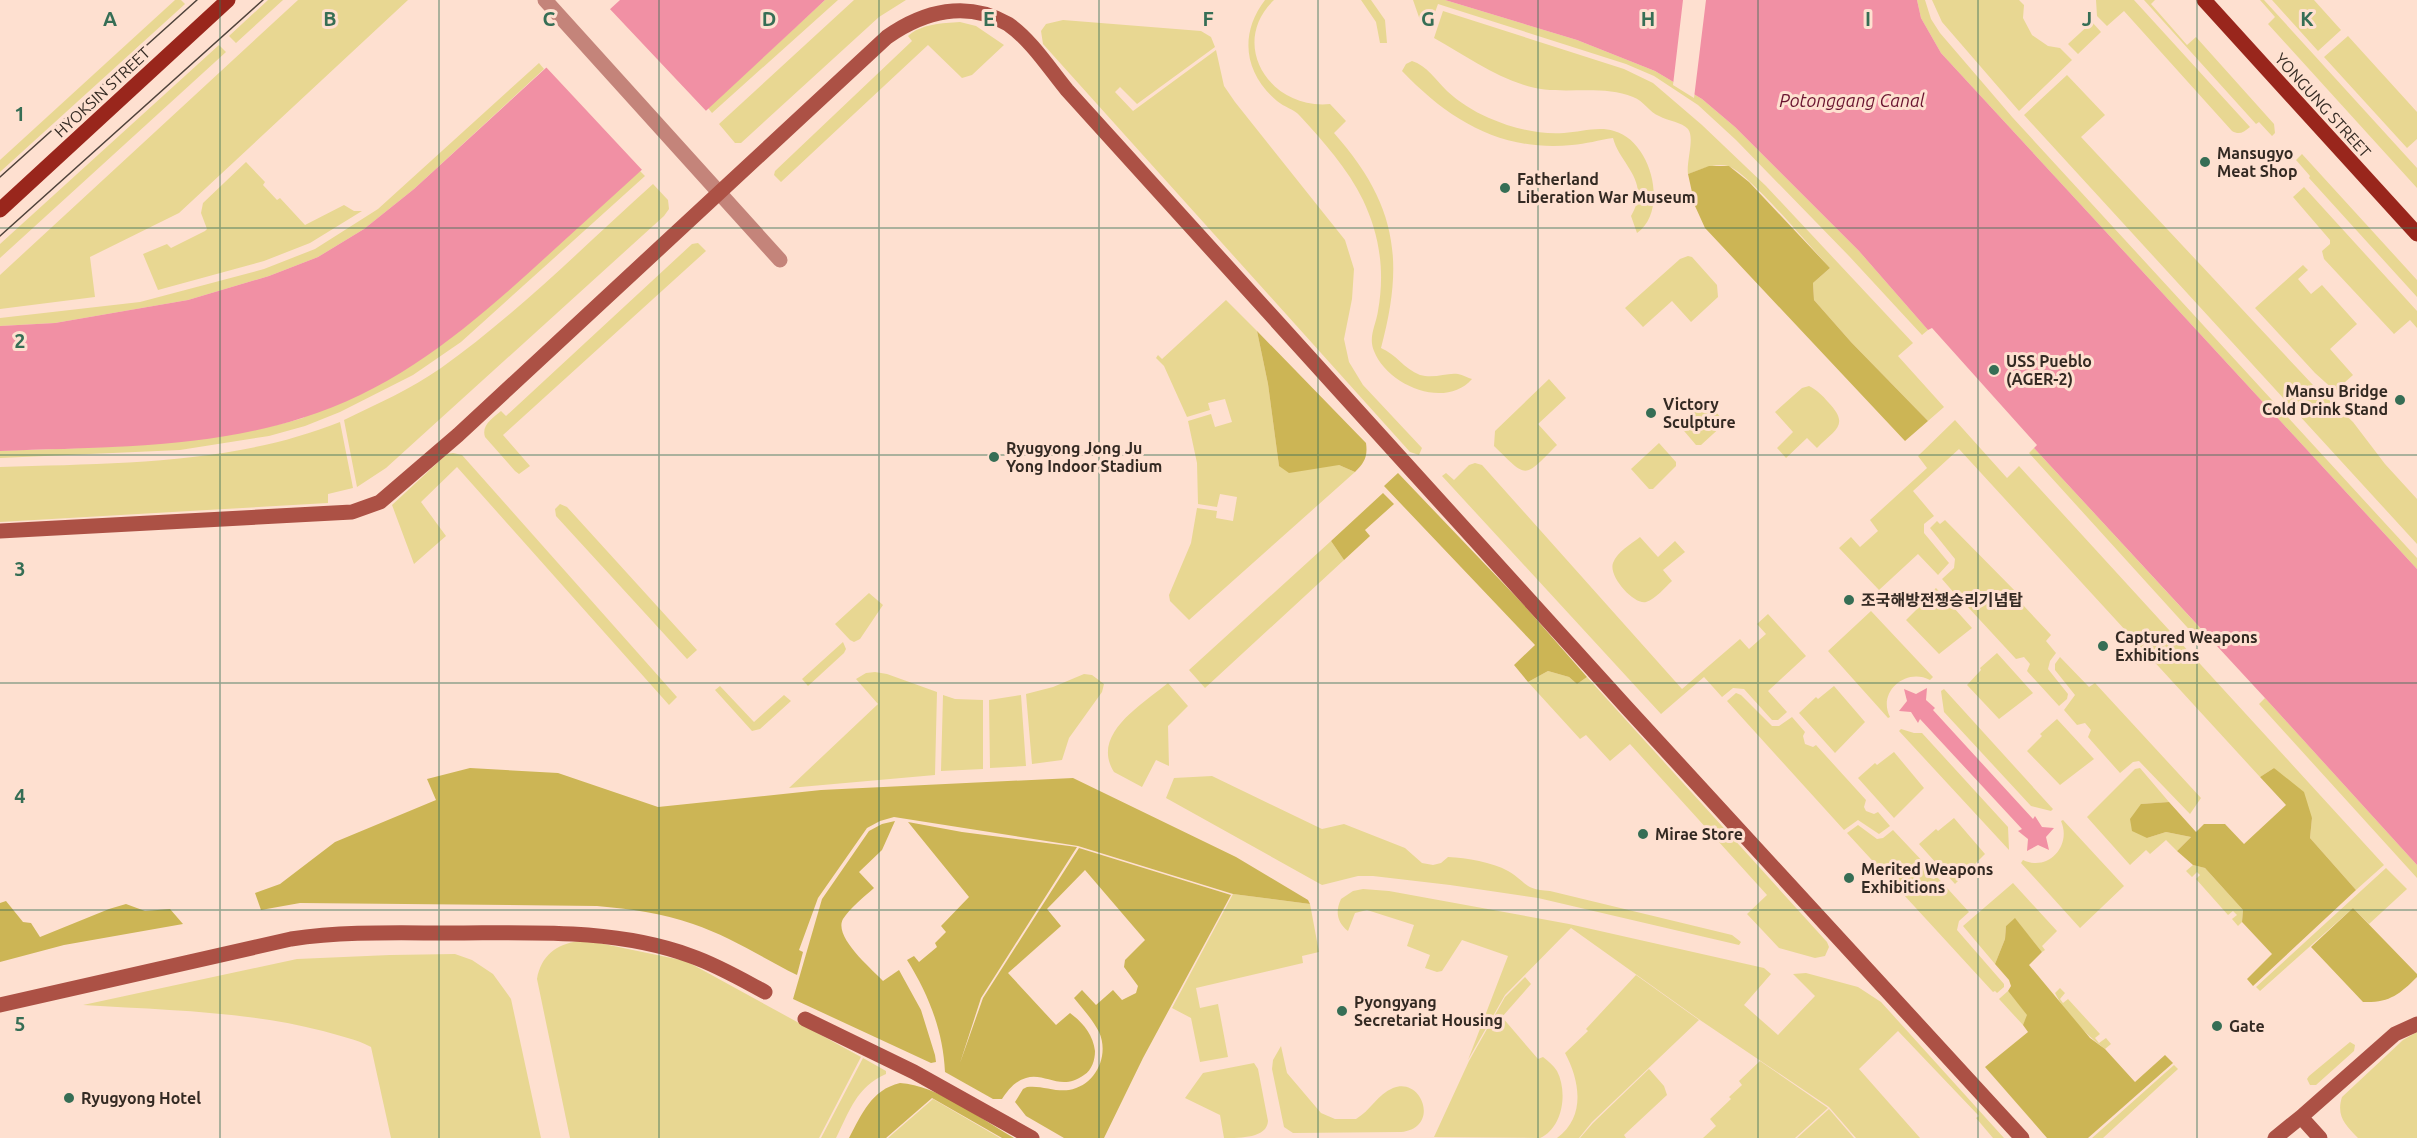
<svg xmlns="http://www.w3.org/2000/svg" width="2417" height="1138" font-family="Ubuntu,'Noto Sans KR',sans-serif">
	<style>
		.green { fill: #e8d792 }
		.forest { fill: #ccb555 }
		.water { fill: #f190a4 }
		.pier { fill: #fee0d0 }
		.lines { fill: none; stroke-linecap: round; stroke-linejoin: round }
		.street { stroke: #c4847a; stroke-width: 15 }
		.secondary { stroke: #ac5145; stroke-width: 15 }
		.primary { stroke: #99261c; stroke-width: 15 }
		.tram { stroke: #50433b; stroke-width: 1.5 }
		.grid { fill: none; stroke: #366e55; stroke-width: 1.5; stroke-opacity: 0.55 }
		.poi-dot { fill: #366e55; stroke: #fee0d0; stroke-width: 2 }
		.labels { text-anchor: middle; stroke-width: 6; stroke-linejoin: round; paint-order: stroke }
		.street-label { font-size: 16px; fill: #342a23; stroke: #fee0d0 }
		.poi-label { font-size: 16px; font-weight: bold; fill: #342a23; stroke: #fee0d0; text-anchor: start }
		.water-label { font-size: 18px; font-style: italic; fill: #6a1430; stroke: #fee0d0 }
		.grid-label { font-size: 20px; text-anchor: middle; font-weight: bold; fill: #366e55; stroke: #fee0d0; stroke-width: 6; stroke-linejoin: round; paint-order: stroke }
	</style>
	<rect width="100%" height="100%" fill="#fee0d0"/>
	<path class="green" d="M175,0H181L185,4L0,172V160Z
		M268,0H283L236,43L229,36Z
		M298,0H408L179,213L90,257L95,297L0,309V275Z
		M825,0H838L712,113L708,108Z
		M854,0H906L879,17L741,143H735L719,124Z
		M1265,0H1274C1228,44 1270,110 1330,104L1346,121L1334,133C1396,203 1405,259 1381,348C1396,354 1404,369 1420,375C1435,379 1448,372 1458,374C1463,375 1468,378 1472,379C1445,410 1387,385 1374,351C1368,337 1376,325 1378,311C1385,272 1380,236 1363,200C1348,169 1323,141 1300,116C1294,109 1284,107 1277,101C1244,73 1239,34 1265,0Z
		M1361,0H1371L1385,20L1387,43H1380L1376,22Z
		M1413,0H1445L1577,40L1655,71L1702,99L1735,127L1859,251L1928,330L1922,335L1849,256L1736,140L1698,105L1654,76L1626,64L1438,4L1429,29L1421,23Z
		M1917,0H1925L1931,19L1940,33L2013,118L2417,558V569L1941,53L1921,18Z
		M1932,0H2019L2024,5L2023,18L2032,35L2048,46L2060,48L2072,60L2019,111L1942,22Z
		M2096,0H2134L2250,127C2243,133 2239,135 2232,131L2124,11L2107,26L2097,16Z
		M2144,0H2155L2151,4L2187,45L2196,37L2274,124L2275,133L2272,136L2259,122L2256,124Z
		M2260,0H2264L2417,168V188L2268,24L2275,17Z
		M2272,0H2314L2341,30L2318,51Z
		M1443,11L1624,69L1653,83L1702,125L1766,186L1913,343L1898,356L1944,407L1928,421L1851,342L1814,300L1813,283L1830,268C1812,249 1748,172 1728,166C1715,162 1700,170 1688,174C1686,162 1695,138 1688,129C1682,122 1668,121 1659,116C1649,112 1644,101 1633,97C1599,83 1559,97 1524,85C1492,75 1463,54 1434,38Z
		M1063,20L1201,31L1211,37L1215,47L1137,104L1120,87L1115,92L1133,111L1216,50L1224,86L1235,102L1345,240L1354,269L1352,299L1344,339L1349,362L1363,385L1422,448L1419,455L1410,452L1043,44L1041,31L1046,24Z
		M960,22L976,26L1004,45L972,75L962,78L928,45L781,182L774,175L775,171L912,41L908,36C921,24 942,23 960,22Z
		M2092,22L2101,32L2078,54L2068,44Z
		M2348,36L2417,112V139L2407,148L2324,57Z
		M219,45L226,52L0,258V244Z
		M1412,61C1426,65 1437,81 1447,91C1459,102 1473,111 1489,118C1512,128 1539,135 1564,133C1580,132 1599,126 1614,131C1652,141 1669,211 1637,233L1631,216C1652,181 1620,165 1613,138C1599,140 1586,144 1572,145C1501,152 1449,120 1402,71L1406,64Z
		M539,63L544,69L414,189L364,229L318,257L269,276L188,300L55,323L0,326V318L140,302L264,269L315,249L378,209Z
		M2067,75L2105,115L2081,137L2313,385L2353,422L2385,464L2417,499V544L2024,115Z
		M2302,154L2417,280V297L2309,178L2310,176L2296,160Z
		M246,162L265,182L263,185L277,200L280,198L305,225L344,205L354,211H362L310,243L264,261L158,290L143,254L167,244L171,248L205,231L207,229L201,213L203,203Z
		M640,171L645,176L461,342L413,375L340,412L305,426L269,436L180,450L0,458V451C104,447 202,447 303,418Z
		M653,184L668,200L669,209L664,216L386,468L357,487L344,420C377,404 411,389 441,368C517,314 584,246 653,184Z
		M2304,187L2417,311V328L2410,320L2394,334L2324,259L2322,251L2330,244V240L2293,197Z
		M698,243L706,251L503,435L530,466L519,474L515,471L485,437C481,425 493,418 501,411L506,416L692,244Z
		M1688,256L1692,257L1717,285L1718,297L1691,322L1672,301L1643,327L1625,308L1680,259Z
		M2303,265L2308,270L2298,279L2311,294L2322,285L2357,324L2330,349L2353,375L2335,391L2315,373L2255,308Z
		M1226,300L1257,331L1268,384L1279,466L1339,465L1355,472L1189,620L1170,601L1169,595L1191,543L1197,508L1217,511L1216,518L1233,521L1237,497L1220,494L1217,507L1198,504L1197,463L1188,421L1211,414L1215,427L1232,422L1225,399L1208,403L1210,410L1187,417L1164,366L1156,358L1158,355L1162,359Z
		M1549,379L1566,398L1538,424L1557,445C1523,479 1528,479 1494,446L1495,431Z
		M1809,386C1817,390 1822,395 1828,402C1850,425 1836,429 1817,448L1807,438L1786,458L1777,448L1793,432L1775,412L1802,388Z
		M1706,401L1724,421V424L1701,445H1696L1679,425Z
		M1955,420L2007,478L2019,466L2384,865L2356,890L2310,838L2312,818L2274,768L2260,777L1959,449L1913,491L1934,516L1924,524V533L1949,563L1938,575L1918,554L1879,590L1839,548L1851,537L1860,547L1878,531L1870,520L1927,468L1918,456Z
		M340,422L353,488L328,494V503L0,522V467C115,463 232,465 340,422Z
		M1659,443L1676,462V466L1653,489H1649L1631,469Z
		M2034,448L2202,630L2196,637L2029,453Z
		M453,453L462,455L677,697L669,705L457,467L421,502L446,536L414,564L392,505L447,454Z
		M1475,463L1482,465L1682,689L1740,639L1749,649L1766,634L1757,624L1768,614L1806,656L1768,691L1787,712L1778,720H1772L1744,689L1733,688L1722,697L1704,677L1661,714L1442,476L1446,473L1454,480L1469,465Z
		M560,504L567,507L697,650L687,659L556,516L555,509Z
		M1945,520L2021,597L2017,602L2021,606L2023,605L2051,635L2046,641L2056,653L2050,661L2048,669L2068,694L2067,699L2059,706L2027,671L2030,664L2024,657L2016,659L1967,606L1969,602L1967,594L1959,592L1955,594L1942,579L1954,568L1955,559L1930,528L1937,521L1940,524Z
		M1640,537L1658,557L1675,541L1685,552L1663,570L1672,581C1665,587 1656,599 1646,602C1634,605 1608,576 1613,563C1617,552 1631,544 1640,537Z
		M1331,541L1344,560L1205,688L1189,670Z
		M1936,588L1972,628L1939,654L1906,620L1921,605L1919,603Z
		M869,593L883,605L860,639L854,642L850,640L835,624Z
		M1871,611L1933,677L1930,680C1906,667 1877,692 1890,717L1888,718L1828,651Z
		M843,642L846,649L844,653L808,686L802,679Z
		M1997,653L2033,693L1999,719L1967,685L1981,670L1980,668Z
		M2060,657L2089,687L2095,683L2201,798L2190,814L2139,761L2133,762L2120,773L2088,737L2091,730L2085,723L2077,725L2064,710L2075,695L2055,670V664Z
		M1548,671L1569,677L1577,684L1587,677L1827,942L1829,947L1825,956L1815,958L1779,948L1747,914L1767,895L1630,744L1610,761L1586,735L1580,739L1528,682Z
		M875,672L887,674L937,692L935,775L789,788L878,704L856,679L866,673Z
		M1084,674L1092,675L1104,684L1102,692L1069,738L1062,760L1032,764L1026,694L1053,687Z
		M1168,683L1188,706L1168,726L1169,766L1156,760L1142,787L1114,772C1090,734 1143,704 1168,683Z
		M720,686L754,722L784,695L791,701L760,729L752,731L715,690Z
		M1834,686L1865,722L1835,753L1799,713L1816,697L1818,699Z
		M1944,689L2053,809L2051,811L2031,806L1944,712L1941,691Z
		M1736,693L1741,695L1772,726H1779L1792,717L1805,732L1803,736L1805,744L1813,747L1816,745L1866,800L1864,807L1866,811L1874,814L1878,812L1890,826L1879,834L1858,820L1844,830L1727,701Z
		M943,695L955,699L983,700V769L941,771Z
		M1021,695L1026,766L990,768L989,700Z
		M2265,698L2417,865V878L2259,704Z
		M2057,719L2094,759L2060,785L2027,751L2042,736L2040,734Z
		M1901,729L1914,733H1922L2008,827L2009,850L1899,731Z
		M1894,752L1924,788L1894,818L1858,778L1875,763L1877,765Z
		M2140,768L2169,802L2141,804L2147,838L2166,832L2191,837L2177,851L2166,840L2150,854L2146,850L2130,865L2087,817L2135,769Z
		M1212,776L1322,829L1344,824L1405,848L1422,863L1433,865L1441,863L1448,857C1467,858 1492,862 1508,871C1528,883 1523,889 1550,891L1732,935L1741,942L1739,945L1538,898L1450,885L1373,876H1358L1322,885L1166,798L1174,778Z
		M1954,818L1985,854L1955,884L1919,844L1936,829L1938,831Z
		M2063,820L2124,886L2080,928L2021,863L2023,860C2048,872 2072,846 2061,821Z
		M1858,825L1877,839L1883,838L1893,830L1926,865L1924,869L1926,877L1934,879L1937,877L1969,912L1959,921L1957,930L2004,984V987L1997,993L1995,991L1993,992L1847,833Z
		M2193,865L2205,868L2243,910L2242,922L2238,926L2232,919L2237,915L2233,911L2228,915L2196,879L2200,875L2197,872L2192,877L2186,871Z
		M2386,868L2407,889L2369,924L2353,908L2260,991L2256,987Z
		M2013,883L2057,931L2042,946L2045,950L2042,952L2015,919L2006,926L2005,939L1995,964L1963,926Z
		M1363,889L1389,891L1569,924L1764,968L1771,974L1744,1005L1778,1035L1815,996L1793,974L1806,973L1858,987L1881,1002L2004,1138H1993L1976,1118L1979,1116L1898,1031L1859,1069L1920,1138H1856L1829,1107L1700,1020L1571,928L1505,995L1468,1060L1508,956L1462,940L1442,971L1437,972L1425,968L1430,955L1407,946L1414,925L1367,910L1355,913L1348,931C1337,922 1335,912 1341,899L1353,891Z
		M1233,894L1310,904L1319,952L1302,956L1303,963L1196,988L1200,1008L1218,1004L1228,1057L1200,1062L1191,1018L1172,1008Z
		M579,941L599,943L686,961L861,1057L819,1138H570L537,979C541,956 556,944 579,941Z
		M455,954L472,960L493,974L511,999L541,1138H391L371,1047C356,1039 340,1036 323,1031C245,1011 163,1010 83,1005L297,959L390,955Z
		M1636,975L1699,1020L1592,1122L1579,1138H1557C1586,1117 1580,1081 1565,1053L1588,1031L1586,1029Z
		M1525,977L1531,984L1502,1017L1538,1059L1543,1057C1548,1061 1553,1065 1557,1071C1568,1092 1563,1128 1540,1138L1434,1137L1469,1061L1505,997Z
		M2060,988L2065,993L2060,999L2063,1003L2068,999L2100,1034L2095,1038L2099,1043L2106,1038L2111,1044L2105,1049C2085,1034 2067,1016 2055,993Z
		M2008,991L2028,1015L2023,1025L1999,999Z
		M2417,1032V1138H2358C2345,1125 2336,1116 2342,1097L2403,1040Z
		M2350,1042L2355,1045L2354,1051L2316,1085H2310L2307,1079L2309,1076Z
		M1281,1046L1287,1073L1321,1113L1335,1119H1356C1370,1111 1378,1094 1393,1088C1422,1076 1441,1128 1401,1132L1293,1133L1284,1127L1272,1069L1273,1060Z
		M863,1058L886,1071V1074C857,1086 849,1112 836,1138H821Z
		M1760,1061L1828,1108L1795,1138H1703L1716,1126L1710,1119L1731,1099L1729,1097L1742,1085L1739,1081Z
		M1254,1063L1258,1069L1268,1121C1267,1138 1241,1138 1224,1138L1220,1115L1185,1098L1203,1073Z
		M2174,1065L2178,1069L2103,1138H2092Z
		M1649,1069L1664,1086L1667,1095L1624,1135L1626,1138H1580L1593,1123Z
		M933,1099L1000,1138H888Z
		M1829,1109L1854,1138H1797Z"/>
	<path class="forest" d="M1709,166H1729L1749,182L1830,268L1813,283L1814,300L1851,342L1928,421L1905,441L1705,228L1695,206L1688,174Z
		M1257,331L1366,443C1368,457 1364,463 1355,472L1339,465L1289,473L1279,466L1268,384Z
		M1398,473L1523,604L1587,677L1577,684L1569,677L1548,671L1528,682L1514,665L1535,645L1384,486Z
		M1383,493L1394,504L1365,530L1370,536L1344,560L1331,541Z
		M470,768L558,773L658,807L821,790L1073,778L1236,857L1308,900L1310,904L1233,894L1078,846L894,817L880,821L867,828L818,898L799,950L803,952L797,975C763,958 729,936 693,924C662,913 630,909 597,906L300,903L261,910L255,893L280,884L335,842L436,800L427,779Z
		M2274,768L2304,792L2312,818L2310,838L2356,890L2253,986L2247,979L2272,954L2242,922L2243,910L2205,868L2193,865L2177,851L2191,837L2166,832L2147,838L2132,831L2130,819L2141,804L2169,802L2196,832L2204,824H2225L2244,844L2286,805L2260,777Z
		M895,821L882,850L859,872L874,888C864,897 850,908 843,919C833,937 872,969 883,981L899,970L921,1010L935,1055L936,1062L931,1063L793,999L822,899L869,831L882,824Z
		M908,822L962,832L1077,847L981,998L960,1063L983,998L1079,848L1231,895L1143,1058L1104,1138H1064L1026,1116L1015,1102L1023,1089L1027,1087C1041,1085 1055,1092 1069,1090C1095,1086 1110,1056 1099,1032C1093,1020 1083,1009 1074,998L1082,990L1096,1005L1113,990L1122,1000L1136,993L1138,986L1124,967L1125,960L1145,940L1085,870L1047,909L1061,926L1008,973L1056,1025L1070,1013C1082,1022 1093,1034 1095,1051C1095,1060 1092,1070 1084,1075C1061,1092 1045,1072 1026,1078C1015,1081 1008,1090 1002,1099H993L945,1072C943,1031 929,995 907,960L914,956L919,962L937,947L935,943L946,932L941,926L969,897Z
		M6,901L23,922L31,923L40,937L109,909L126,904L145,911L170,909L183,924L64,945L0,962V903Z
		M2353,908L2417,974V977C2399,995 2389,1003 2363,1002L2311,947Z
		M2015,918L2042,952L2029,965L2090,1038L2105,1049L2135,1082L2165,1055L2173,1063L2088,1138H2047L1985,1067L2028,1032L2023,1025L2027,1015L2008,991L2011,986L2009,980L1995,964L2005,939L2006,926Z
		M900,1083C937,1085 981,1119 1014,1138H1002L932,1098L886,1138H849C862,1114 871,1090 900,1083Z"/>
	<path class="water" d="M620,0H825C747,73 669,145 590,217C502,296 419,382 302,418C205,449 101,447 0,451V326L55,323L188,300L269,276L318,257L364,229L414,189Z
		M1445,0H1917L1921,18L1941,53L2417,569V865L2265,698L2034,448L2037,445L1932,328L1928,330L1859,251L1735,127L1702,99L1655,71L1577,40Z
		M1927,688L1926,700L1935,708L1933,710L2033,819L2035,816L2042,827L2054,828L2046,837L2049,850L2038,845L2027,851L2028,839L2018,831L2022,829L1920,719L1918,723L1911,712L1899,711L1907,701L1904,689L1916,694Z"/>
	<path class="pier" d="M1683,0H1706L1694,98L1673,85Z
		M608,7L708,113L644,172L545,66Z"/>
	<g class="lines">
		<path class="street" d="M545,0L780,260"/>
		<path class="secondary" d="M0,531L352,512L380,502L458,435L887,37C924,11 967,0 1008,24C1031,40 1049,68 1067,90L1628,709L2022,1138
			M0,1005L291,939C345,931 397,933 451,933C530,933 615,928 691,956C717,965 741,979 765,992
			M805,1019L914,1072L1032,1138
			M2301,1117L2395,1034L2417,1024
			M2275,1138L2301,1117L2320,1138"/>
		<path class="primary" d="M2204,0L2417,234
			M0,210L228,0"/>
		<path class="tram" d="M0,177L197,0
			M0,236L263,0"/>
	</g>
	<path class="grid" d="M220,0V1138M439,0V1138M659,0V1138M879,0V1138M1099,0V1138M1318,0V1138M1538,0V1138M1758,0V1138M1978,0V1138M2197,0V1138M0,228H2417M0,455H2417M0,683H2417M0,910H2417"/>
	<g class="poi-dot">
		<circle cx="2205" cy="162" r="6"/>
		<circle cx="1505" cy="188" r="6"/>
		<circle cx="1994" cy="370" r="6"/>
		<circle cx="2400" cy="400" r="6"/>
		<circle cx="1651" cy="413" r="6"/>
		<circle cx="994" cy="457" r="6"/>
		<circle cx="1849" cy="600" r="6"/>
		<circle cx="2103" cy="646" r="6"/>
		<circle cx="1643" cy="834" r="6"/>
		<circle cx="1849" cy="878" r="6"/>
		<circle cx="1342" cy="1011" r="6"/>
		<circle cx="2217" cy="1026" r="6"/>
		<circle cx="69" cy="1098" r="6"/>
	</g>
	<g class="labels">
		<g class="street-label">
			<text transform="translate(102 92) rotate(-43)" y="6">HYOKSIN STREET</text>
			<text transform="translate(2323 105) rotate(48)" y="6">YONGUNG STREET</text>
		</g>
		<g class="poi-label">
			<text x="2217" y="159">Mansugyo<tspan x="2217" dy="18">Meat Shop</tspan></text>
			<text x="1517" y="185">Fatherland<tspan x="1517" dy="18">Liberation War Museum</tspan></text>
			<text x="2006" y="367">USS Pueblo<tspan x="2006" dy="18">(AGER-2)</tspan></text>
			<text x="2388" y="397" text-anchor="end">Mansu Bridge<tspan x="2388" dy="18">Cold Drink Stand</tspan></text>
			<text x="1663" y="410">Victory<tspan x="1663" dy="18">Sculpture</tspan></text>
			<text x="1006" y="454">Ryugyong Jong Ju<tspan x="1006" dy="18">Yong Indoor Stadium</tspan></text>
			<text x="1861" y="606">조국해방전쟁승리기념탑</text>
			<text x="2115" y="643">Captured Weapons<tspan x="2115" dy="18">Exhibitions</tspan></text>
			<text x="1655" y="840">Mirae Store</text>
			<text x="1861" y="875">Merited Weapons<tspan x="1861" dy="18">Exhibitions</tspan></text>
			<text x="1354" y="1008">Pyongyang<tspan x="1354" dy="18">Secretariat Housing</tspan></text>
			<text x="2229" y="1032">Gate</text>
			<text x="81" y="1104">Ryugyong Hotel</text>
		</g>
		<g class="water-label">
			<text x="1852" y="107">Potonggang Canal</text>
		</g>
	</g>
	<g class="grid-label">
		<text x="110" y="26">A</text>
		<text x="330" y="26">B</text>
		<text x="549" y="26">C</text>
		<text x="769" y="26">D</text>
		<text x="989" y="26">E</text>
		<text x="1208" y="26">F</text>
		<text x="1428" y="26">G</text>
		<text x="1648" y="26">H</text>
		<text x="1868" y="26">I</text>
		<text x="2087" y="26">J</text>
		<text x="2307" y="26">K</text>
		<text x="20" y="121">1</text>
		<text x="20" y="348">2</text>
		<text x="20" y="576">3</text>
		<text x="20" y="803">4</text>
		<text x="20" y="1031">5</text>
	</g>
</svg>
